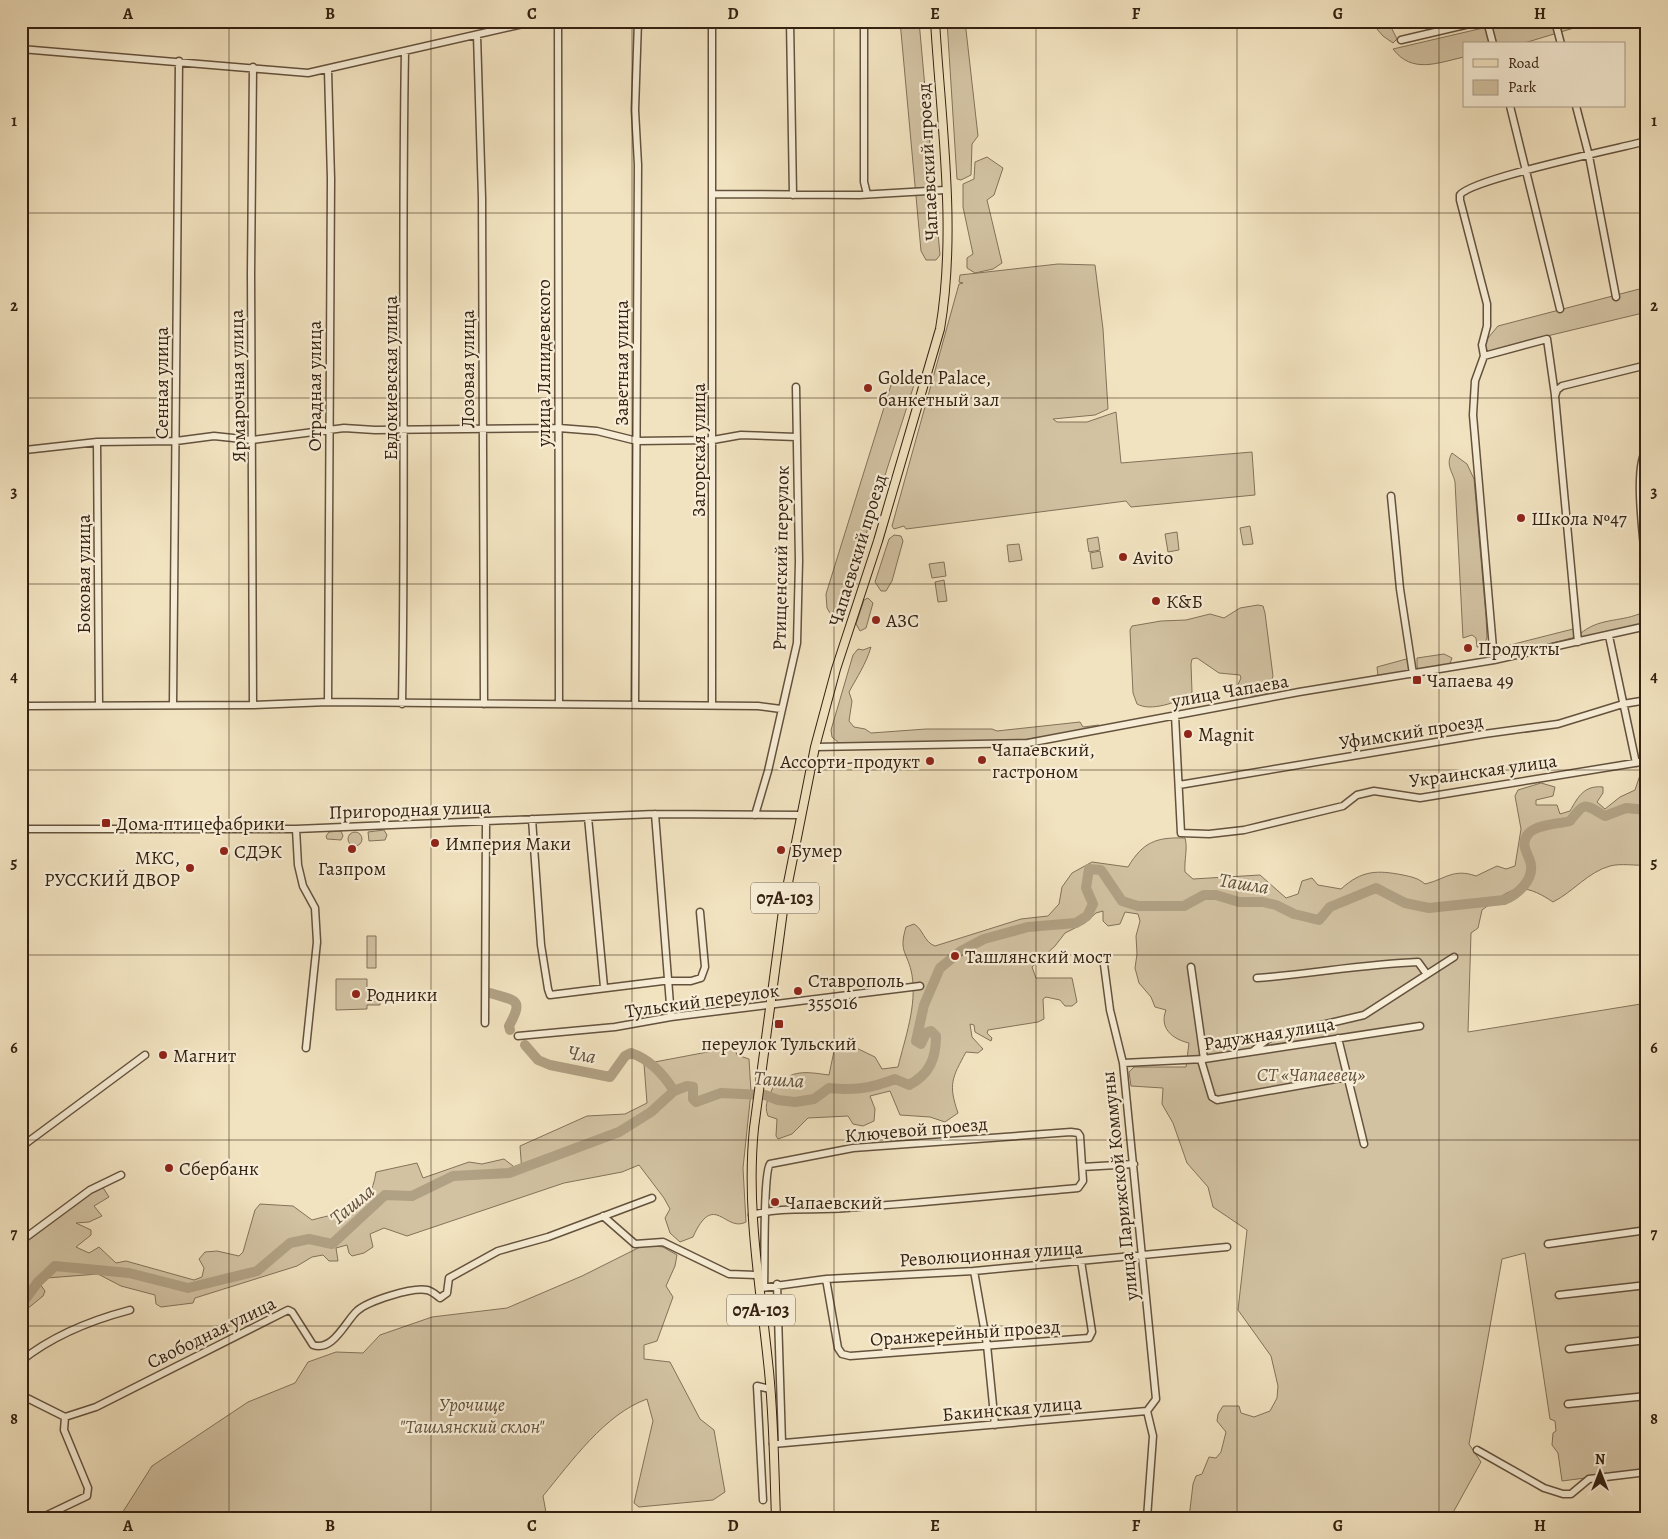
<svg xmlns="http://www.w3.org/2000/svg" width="1668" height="1539" font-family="Alegreya,serif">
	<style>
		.green { fill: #d2c2a2; stroke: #83725a }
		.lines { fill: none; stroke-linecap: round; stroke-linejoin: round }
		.river { stroke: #b1a184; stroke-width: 10 }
		.minor-casing { stroke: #64523d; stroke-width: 9 }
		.major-casing { stroke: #342111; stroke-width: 10 }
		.minor { stroke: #f7edd6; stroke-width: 6 }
		.major { stroke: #f2e3c0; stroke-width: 8 }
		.grid { fill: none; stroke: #342111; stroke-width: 1; stroke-opacity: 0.55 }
		.poi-dot { fill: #8f2418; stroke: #f7edd6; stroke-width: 2 }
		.labels { text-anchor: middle; stroke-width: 4.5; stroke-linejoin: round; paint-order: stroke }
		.shield { fill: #f7edd6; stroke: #6e5e4c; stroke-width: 1 }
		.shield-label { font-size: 18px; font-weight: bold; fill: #342111 }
		.street-label { font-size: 19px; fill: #342111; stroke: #f7edd6 }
		.poi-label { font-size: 19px; fill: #342111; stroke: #f7edd6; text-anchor: start }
		.park-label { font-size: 19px; font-style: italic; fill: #63513c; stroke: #f7edd6 }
		.water-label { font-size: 20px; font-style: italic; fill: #604e39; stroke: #f7edd6 }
		.neatline { fill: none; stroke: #342111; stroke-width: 2 }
		.grid-label { font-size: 16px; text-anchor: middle; font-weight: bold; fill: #342111 }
	</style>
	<rect width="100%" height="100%" fill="#f2e3c0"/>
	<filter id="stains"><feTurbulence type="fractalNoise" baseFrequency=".004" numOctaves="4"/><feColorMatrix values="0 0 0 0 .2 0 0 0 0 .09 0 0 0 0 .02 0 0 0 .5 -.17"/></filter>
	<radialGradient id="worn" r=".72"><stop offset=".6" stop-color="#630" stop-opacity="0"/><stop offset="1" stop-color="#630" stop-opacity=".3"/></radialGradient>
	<path class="green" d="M900,21H919L940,255L936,260H926L921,251Z
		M947,21H965L978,136L972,144L971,175L961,180L957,179Z
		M1370,21H1388L1397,39L1393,43L1383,36Z
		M1513,21H1597L1521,44H1464V57C1437,63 1412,74 1393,49Z
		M987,157L1003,168L994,195L987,200L1002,263L993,269L975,273L967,268V258L973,254L963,207V184L974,179L975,162Z
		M1058,264L1095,265L1103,329L1108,409L1095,415L1053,419L1057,422H1087L1116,412L1121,463L1252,452L1255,495L1131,507L1126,501L906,529L904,526L894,529L892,526L959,284L963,283L959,282L960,275Z
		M1647,287V312L1543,337L1490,354L1484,346L1488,338L1498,326Z
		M905,380L914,385L843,606L837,611L830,613L827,608L826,594L891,385Z
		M1452,453L1467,464L1474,479L1486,617L1487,638L1483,647H1477L1476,638L1472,635L1463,638L1455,482C1453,472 1445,465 1452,453Z
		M1250,526L1253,544L1243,545L1240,528Z
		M1177,532L1179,550L1168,552L1165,534Z
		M894,535L901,536L903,541L892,581L886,591H881L875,582L889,539Z
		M1098,537L1100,550L1089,552L1087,539Z
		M1019,544L1022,560L1009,562L1007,545Z
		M1100,551L1103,567L1092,569L1090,553Z
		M944,562L946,576L932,578L929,564Z
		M944,580L947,601L938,602L935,582Z
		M868,598L873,603L866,628L860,631L856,624L864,600Z
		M1258,605L1263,606L1265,613L1273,676L1267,694C1258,697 1243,697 1236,689L1241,678L1240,675L1219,673L1197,658L1192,659L1191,664L1192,692L1190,696C1176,702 1151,712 1137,704L1133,693L1130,630L1132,626L1161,621L1186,620L1210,614L1224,618L1240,608Z
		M1639,614L1646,623L1580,638V634C1598,618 1619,622 1639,614Z
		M1573,629L1575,635L1572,638L1501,656L1497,652L1499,649L1506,646Z
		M871,647C866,664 857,677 849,692L852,701L849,721L854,727L865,729L871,733L926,729H992L997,731L1080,722L1083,727L1099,725V728L1022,740L839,743L832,737L831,730L853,655L858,649L863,650Z
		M1444,654L1452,658L1449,666L1420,670L1417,667V658Z
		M1410,658L1413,671L1378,676L1377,667Z
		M1647,770V865C1636,866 1621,863 1610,866C1588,872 1573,892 1553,902C1520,880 1512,888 1482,910L1478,928L1471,933L1468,1032L1647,1003V1470L1562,1481L1558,1453L1552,1445L1553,1433L1556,1431L1555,1421L1550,1419L1525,1253L1502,1259L1469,1444L1481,1462L1450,1518H1189L1193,1484L1196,1476L1202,1474L1209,1457L1216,1458L1221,1452L1226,1432L1217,1421L1218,1414L1223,1406H1239L1241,1413L1254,1417L1270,1411L1277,1398L1278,1386L1271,1356L1238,1310L1247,1230L1213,1207L1208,1187L1187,1163L1173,1123L1162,1104L1163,1088L1131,1086L1129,1072L1134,1067H1186L1189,1043C1172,1039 1159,1028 1166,1010L1155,1007L1151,997L1139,983L1135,968L1137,954L1136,936L1140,921L1138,914L1125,912L1120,924L1108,926L1103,921V911L1096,913L1085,923L1065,933L1055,946L1032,967L1036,978H1072L1077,1002L1072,1006H1065L1060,1000L1046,997L1043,999L1044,1019L1038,1022L988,1030L987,1033L992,1038L991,1041L975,1032L974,1025L970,1024L972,1037L983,1049L978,1053L966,1052C952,1078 948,1084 958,1113L945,1122L930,1117L900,1115L890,1091L870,1096L875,1109L874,1121L863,1126L853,1124L848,1116L808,1118L792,1134L778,1139L776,1136L777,1119L768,1116C763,1104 770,1095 774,1085L781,1084C791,1068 813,1073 829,1075L834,1051L846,1043L875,1057L882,1069L898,1067C905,1038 917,1006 912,975C908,952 898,953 906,927L914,924C923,929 924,942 935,946L1021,919L1048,916L1059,904L1062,887L1072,873L1092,862L1128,867C1143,842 1156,837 1185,838C1188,848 1184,860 1185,872L1193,879L1260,875L1286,898L1298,894L1302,881L1312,878L1318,885L1341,889C1362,870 1377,870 1403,875C1412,877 1418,878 1425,884C1446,879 1453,868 1476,876L1497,866L1506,869L1515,866L1521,829L1515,796L1518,790L1541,783L1555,787L1553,796L1536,800V805H1557L1560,814L1570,811C1578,797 1584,785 1603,787V793L1597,802L1605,809L1620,797L1635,790L1641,772Z
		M384,830L387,835L385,840L369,841L368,832Z
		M341,831L343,836L341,840L327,839L326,836L329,832Z
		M348 839a7 7 0 1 1 14 0a7 7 0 1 1-14 0Z
		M367,936H376V968H367Z
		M336,979H367V999H380V1005H367V1009L336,1010Z
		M734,1047L737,1055L749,1059L751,1092L743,1168L746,1222C725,1233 714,1190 693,1237L680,1242L670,1233L665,1218L670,1209L664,1198L639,1165L622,1172L564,1183L407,1236L384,1228L370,1234L373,1247L364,1253L352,1256L349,1253L347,1245L336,1248L338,1261H329L323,1255L312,1257L297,1266L195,1298L193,1303L161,1307L156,1304L155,1295L121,1286L98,1274L47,1278L40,1284L45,1291L43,1296L21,1314V1243L102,1186L109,1197L94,1206L102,1216L89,1222L76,1223L91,1230V1235L76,1247L89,1253L99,1247L116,1263L126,1261L194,1280L202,1277L204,1268L199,1259L205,1252L217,1251L239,1256L243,1252L255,1210L260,1204L293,1206L312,1220C347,1210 370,1213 376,1172L417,1163L423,1178L469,1162L482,1164L504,1159L522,1173L520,1146L587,1116L625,1114L647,1103L644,1064Z
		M644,1245L663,1247L677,1255L675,1266L666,1286L673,1297L657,1341L644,1345V1359L670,1362L700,1419L714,1430L725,1492L713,1500L639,1507L634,1503L653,1421L647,1399C605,1414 571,1462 543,1496L547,1518H119L152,1466L248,1402L295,1383L308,1362L336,1352L363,1353L380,1335L432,1317L507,1308L582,1276Z"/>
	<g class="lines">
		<path class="river" d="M490,993C516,1001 524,998 509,1026L510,1030
			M525,1045L538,1060L550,1065L610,1077L625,1056L631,1053C649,1059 664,1075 674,1091
			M21,1305L38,1282L55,1266L129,1273L188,1288L257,1271L290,1243L309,1239L332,1244L385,1195L412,1196L453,1176L509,1173L619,1132L651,1112L674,1091L687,1086L693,1087V1099L696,1102L721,1093L765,1095L778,1100L795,1102L814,1099L829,1088C853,1091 872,1088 895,1079L909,1085C930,1074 936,1058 936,1036L931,1031L926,1033L921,1044L916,1041L924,1005L940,968L961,951L984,939L1028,927L1076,923L1087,916L1093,904L1086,888L1089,869L1101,870L1122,901L1138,906H1184L1204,895H1216L1239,902H1263L1276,905L1294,914L1319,920L1330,907L1376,888L1405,903L1429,908L1504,900C1517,895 1533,881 1531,865C1530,855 1518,845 1529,833C1538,824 1559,824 1570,821C1585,802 1583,803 1605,816L1626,808L1647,810"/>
		<g class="minor-casing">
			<path id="minor" d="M558,21L559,704
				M712,21V705
				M790,21L793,195
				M864,21V182L867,194
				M1487,21L1493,44
				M1555,21L1561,44
				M477,35L482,198L484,704
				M1401,40L1482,21
				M21,49L308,73L536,21
				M328,70L331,179L328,702
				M1510,106L1560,309
				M1576,106L1589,156L1616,297
				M712,194L859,195L945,190
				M1484,356L1547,339L1555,395
				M97,442L99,705
				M1647,450C1632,463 1645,552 1647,575
				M1391,496L1400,589L1413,674
				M1609,636L1636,763
				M1578,642L1555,396L1557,390L1562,386L1647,365
				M1494,660L1473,415L1475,381L1484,356L1482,345L1487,326V304L1460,200V195C1470,179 1620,148 1647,141
				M402,704C406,486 401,269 405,52
				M173,705L179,61
				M253,705L251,273L253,67
				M635,705L638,165L635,110L638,21
				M26,706L24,701L22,458L25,450L97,442L176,441L214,436L252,440L344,428L375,430L559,428L597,431L637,441L713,440L741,435L796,437
				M21,714L26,706L253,705L328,702L758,706L781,709
				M1175,715L1181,833L1209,834L1244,830L1343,806L1357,795L1374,791L1420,798L1647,761
				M815,747L1028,743L1299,692L1494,660L1647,626
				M1179,785L1484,734L1558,724L1623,704L1647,700
				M655,814L671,1017
				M755,815L768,771L797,643L799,561L796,387
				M588,817L604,987
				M532,819L541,945L548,989L550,995L663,981H691L701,978L705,967L700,912
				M21,829H296L655,814L801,815
				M296,829L298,865L303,886L315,908L317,942L306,1048
				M1103,957L1110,1010L1123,1063L1156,1399L1147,1411
				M1191,967L1204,1059
				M1257,978C1311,974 1364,964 1418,962L1426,973
				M485,1023L486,821
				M518,1036L615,1027L671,1017L920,986
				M1338,1038L1364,1144
				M1253,1051L1268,1039L1279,1035L1364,1015L1454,957
				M1201,1060L1212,1097L1217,1100L1347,1077
				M1123,1063L1204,1059L1420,1026
				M21,1147L145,1055
				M1082,1167L1134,1164
				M752,1215C783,1206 814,1211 846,1208C924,1203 1001,1195 1078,1188L1083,1181L1080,1136L1078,1133L1071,1132L853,1148L770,1164C763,1173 765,1267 764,1285
				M603,1216L635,1244L663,1242L729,1274L756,1275
				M21,1241L90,1190L121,1175
				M1548,1244L1647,1230
				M974,1271L987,1345L995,1425
				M826,1279L838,1348L842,1354L850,1356L1089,1338L1092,1332L1081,1261
				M777,1284L782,1443
				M761,1288L826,1279L974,1271L1227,1247
				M1559,1295L1647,1285
				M1569,1349L1647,1340
				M21,1361C52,1336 92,1320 130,1310
				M21,1395L65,1417
				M1568,1404L1647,1396
				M773,1444L1147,1411
				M1477,1450L1544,1488L1563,1494H1571L1589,1479L1647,1472
				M763,1500L757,1386L770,1389
				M41,1518L87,1496L88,1488L64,1430L65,1417L96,1407L288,1310L292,1312L313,1345C333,1352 345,1322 357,1311C368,1301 412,1287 427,1290C432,1291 436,1295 440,1298L447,1293L449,1278L498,1251L548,1237L652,1198
				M1147,1518L1153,1436L1147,1411"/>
		</g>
		<g class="major-casing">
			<path id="major" d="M776,1518C774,1466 774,1414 768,1362C760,1284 746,1207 754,1128L784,903L815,747L836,669L878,541L940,329C957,230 941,122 935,21"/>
		</g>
		<use href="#minor" class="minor"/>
		<use href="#major" class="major"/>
	</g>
	<path class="grid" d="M229,21V1518M431,21V1518M632,21V1518M834,21V1518M1036,21V1518M1237,21V1518M1439,21V1518M21,213H1647M21,398H1647M21,584H1647M21,770H1647M21,955H1647M21,1140H1647M21,1326H1647"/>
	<g class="poi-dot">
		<circle cx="868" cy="388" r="5"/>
		<circle cx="1521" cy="518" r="5"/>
		<circle cx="1123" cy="557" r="5"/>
		<circle cx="1156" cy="601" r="5"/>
		<circle cx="876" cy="620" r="5"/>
		<circle cx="1468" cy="648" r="5"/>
		<rect x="1412" y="675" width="10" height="10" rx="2.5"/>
		<circle cx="1188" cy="734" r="5"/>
		<circle cx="982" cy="760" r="5"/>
		<circle cx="930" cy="761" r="5"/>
		<rect x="101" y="818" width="10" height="10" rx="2.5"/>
		<circle cx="435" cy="843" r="5"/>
		<circle cx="352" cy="849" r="5"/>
		<circle cx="781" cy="850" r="5"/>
		<circle cx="224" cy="851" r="5"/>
		<circle cx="190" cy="868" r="5"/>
		<circle cx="955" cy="956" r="5"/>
		<circle cx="798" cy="991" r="5"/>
		<circle cx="356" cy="994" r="5"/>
		<rect x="774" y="1019" width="10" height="10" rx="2.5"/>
		<circle cx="163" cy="1055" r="5"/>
		<circle cx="169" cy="1168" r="5"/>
		<circle cx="775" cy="1202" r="5"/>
	</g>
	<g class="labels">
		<g class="shield">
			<rect x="751" y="882.5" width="68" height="31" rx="4"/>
			<rect x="727" y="1294.5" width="68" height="31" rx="4"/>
		</g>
		<g class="shield-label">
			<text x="785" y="904">07А-103</text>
			<text x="761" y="1316">07А-103</text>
		</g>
		<g class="street-label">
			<text transform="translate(927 162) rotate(-93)" y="7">Чапаевский проезд</text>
			<text transform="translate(543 363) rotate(-90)" y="7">улица Ляпидевского</text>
			<text transform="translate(621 363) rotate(-90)" y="7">Заветная улица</text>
			<text transform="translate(467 369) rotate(-90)" y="7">Лозовая улица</text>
			<text transform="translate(390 378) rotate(-90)" y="7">Евдокиевская улица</text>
			<text transform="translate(161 383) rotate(-90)" y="7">Сенная улица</text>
			<text transform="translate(237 386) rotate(-91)" y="7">Ярмарочная улица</text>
			<text transform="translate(314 386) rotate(-90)" y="7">Отрадная улица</text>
			<text transform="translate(698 450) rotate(-90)" y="7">Загорская улица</text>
			<text transform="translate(857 550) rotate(-73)" y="7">Чапаевский проезд</text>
			<text transform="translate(780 558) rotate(-89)" y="7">Ртищенский переулок</text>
			<text transform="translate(83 574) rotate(-90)" y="7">Боковая улица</text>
			<text transform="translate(1230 690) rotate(-10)" y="7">улица Чапаева</text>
			<text transform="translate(1411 731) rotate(-9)" y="7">Уфимский проезд</text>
			<text transform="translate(1483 770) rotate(-8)" y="7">Украинская улица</text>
			<text transform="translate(410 809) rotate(-2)" y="7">Пригородная улица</text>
			<text transform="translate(702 1000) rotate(-8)" y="7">Тульский переулок</text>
			<text transform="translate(1269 1033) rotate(-9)" y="7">Радужная улица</text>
			<text transform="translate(916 1129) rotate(-5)" y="7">Ключевой проезд</text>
			<text transform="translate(1119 1186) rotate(-96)" y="7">улица Парижской Коммуны</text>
			<text transform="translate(991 1253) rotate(-4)" y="7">Революционная улица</text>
			<text transform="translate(211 1332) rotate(-26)" y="7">Свободная улица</text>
			<text transform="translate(965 1332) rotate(-4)" y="7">Оранжерейный проезд</text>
			<text transform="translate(1012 1408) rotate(-5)" y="7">Бакинская улица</text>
		</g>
		<g class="poi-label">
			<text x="878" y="384">Golden Palace,<tspan x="878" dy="22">банкетный зал</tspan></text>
			<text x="1531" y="525">Школа №47</text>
			<text x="1133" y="564">Avito</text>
			<text x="1166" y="608">К&amp;Б</text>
			<text x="886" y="627">АЗС</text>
			<text x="1478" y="655">Продукты</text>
			<text x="1427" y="687">Чапаева 49</text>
			<text x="1198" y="741">Magnit</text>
			<text x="992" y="756">Чапаевский,<tspan x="992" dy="22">гастроном</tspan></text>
			<text x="920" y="768" text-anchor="end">Ассорти-продукт</text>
			<text x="116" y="830">Дома птицефабрики</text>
			<text x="445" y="850">Империя Маки</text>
			<text x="791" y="857">Бумер</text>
			<text x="234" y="858">СДЭК</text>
			<text x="180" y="864" text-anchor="end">МКС,<tspan x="180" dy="22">РУССКИЙ ДВОР</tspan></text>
			<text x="352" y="875" text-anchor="middle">Газпром</text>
			<text x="965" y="963">Ташлянский мост</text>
			<text x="808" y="987">Ставрополь<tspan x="808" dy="22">355016</tspan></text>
			<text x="366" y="1001">Родники</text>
			<text x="779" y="1050" text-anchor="middle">переулок Тульский</text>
			<text x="173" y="1062">Магнит</text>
			<text x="179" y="1175">Сбербанк</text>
			<text x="785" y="1209">Чапаевский</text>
		</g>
		<g class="park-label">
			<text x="1311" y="1081">СТ «Чапаевец»</text>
			<text x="472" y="1411">Урочище<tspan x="472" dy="22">"Ташлянский склон"</tspan></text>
		</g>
		<g class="water-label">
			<text transform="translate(1244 883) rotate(9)" y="7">Ташла</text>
			<text transform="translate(582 1054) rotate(11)" y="7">Чла</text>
			<text transform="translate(779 1079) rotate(4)" y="7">Ташла</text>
			<text transform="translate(352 1204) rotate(-40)" y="7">Ташла</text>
		</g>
	</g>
	<rect width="1668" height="1539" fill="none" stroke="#f2e3c0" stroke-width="55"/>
	<rect x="1463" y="42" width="162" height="65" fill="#f7edd6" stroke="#a99b87"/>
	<rect x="1473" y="59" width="25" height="8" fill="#f2e3c0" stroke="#a99b87"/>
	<text x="1508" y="68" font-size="15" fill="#342111">Road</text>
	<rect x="1473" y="80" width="25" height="15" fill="#d2c2a2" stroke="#a99b87"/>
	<text x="1508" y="92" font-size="15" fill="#342111">Park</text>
	<g transform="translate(1600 1472)" stroke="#f7edd6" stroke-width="4" paint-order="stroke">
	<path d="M0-4L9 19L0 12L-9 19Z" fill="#342111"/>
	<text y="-8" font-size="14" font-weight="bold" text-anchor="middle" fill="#342111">N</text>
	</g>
	<rect x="28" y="28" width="1612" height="1484" class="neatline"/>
	<g class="grid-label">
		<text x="128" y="19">A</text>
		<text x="330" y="19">B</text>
		<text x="532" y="19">C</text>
		<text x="733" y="19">D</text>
		<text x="935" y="19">E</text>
		<text x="1136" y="19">F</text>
		<text x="1338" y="19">G</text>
		<text x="1540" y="19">H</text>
		<text x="14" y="126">1</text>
		<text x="1654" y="126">1</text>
		<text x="14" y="311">2</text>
		<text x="1654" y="311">2</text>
		<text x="14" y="497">3</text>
		<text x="1654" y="497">3</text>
		<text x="14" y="682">4</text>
		<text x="1654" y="682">4</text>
		<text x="14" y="868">5</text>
		<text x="1654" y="868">5</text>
		<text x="14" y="1053">6</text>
		<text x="1654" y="1053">6</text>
		<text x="14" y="1239">7</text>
		<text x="1654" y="1239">7</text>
		<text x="14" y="1424">8</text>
		<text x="1654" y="1424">8</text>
		<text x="128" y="1531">A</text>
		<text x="330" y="1531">B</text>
		<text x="532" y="1531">C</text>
		<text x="733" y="1531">D</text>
		<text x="935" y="1531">E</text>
		<text x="1136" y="1531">F</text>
		<text x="1338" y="1531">G</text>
		<text x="1540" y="1531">H</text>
	</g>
	<rect width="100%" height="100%" filter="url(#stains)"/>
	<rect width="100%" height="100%" fill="url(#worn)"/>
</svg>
